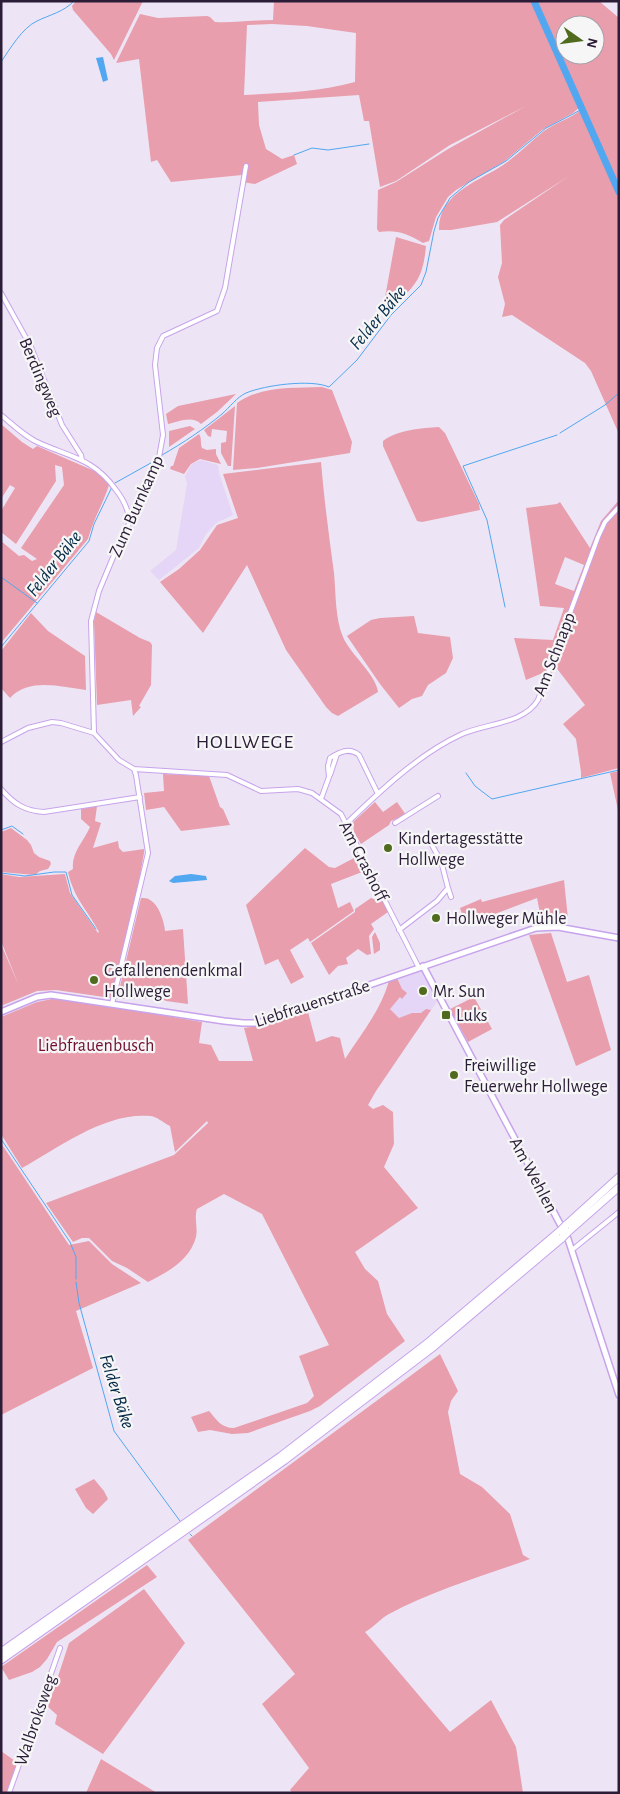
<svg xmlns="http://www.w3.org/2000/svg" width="620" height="1794" font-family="'Alegreya Sans',sans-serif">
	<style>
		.built { fill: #e5d5f6 }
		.green { fill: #e89eac; fill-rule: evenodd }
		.water { fill: #51a7f0 }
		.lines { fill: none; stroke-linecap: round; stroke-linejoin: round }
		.stream { stroke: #51a7f0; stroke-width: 1 }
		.river { stroke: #51a7f0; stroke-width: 7 }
		.street-casing { stroke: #c7a3ec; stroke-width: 6 }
		.secondary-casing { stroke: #c7a3ec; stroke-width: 8 }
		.highway-casing { stroke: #c7a3ec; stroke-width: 9 }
		.street { stroke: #fff; stroke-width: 4 }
		.secondary { stroke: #fff; stroke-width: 5 }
		.highway { stroke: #fff; stroke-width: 7 }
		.highway-bridge-casing { stroke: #c7a3ec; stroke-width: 9; stroke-linecap: butt }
		.highway-bridge { stroke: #fff; stroke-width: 7 }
		.poi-dot { fill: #506b1e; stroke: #f6f6f6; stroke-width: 2 }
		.labels { text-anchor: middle; stroke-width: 4.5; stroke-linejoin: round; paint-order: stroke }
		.street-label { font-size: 18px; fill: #2b1c38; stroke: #f6f6f6 }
		.poi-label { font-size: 18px; fill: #2b1c38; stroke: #f6f6f6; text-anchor: start }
		.park-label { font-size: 18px; fill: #731032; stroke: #f6f6f6 }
		.water-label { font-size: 19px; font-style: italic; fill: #062b48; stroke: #f6f6f6 }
		.quarter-label { font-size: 20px; letter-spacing: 1px; fill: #2b1c38; stroke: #f6f6f6 }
	</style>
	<rect width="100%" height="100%" fill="#ede5f5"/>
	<path class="built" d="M201,460L218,465L219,473L233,515L216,523L206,534L199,548L159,580L150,571L176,550L187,484L185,476L192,464Z
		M418,971L424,973L438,1000L415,1034L382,1001L389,981Z"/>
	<path class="green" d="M76,1H143L114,60L111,54L73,10L72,6Z
		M274,1H533L580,107L573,113L542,130L505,161L456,190L448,197L436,217L429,241L423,243C409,234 396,229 379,232L377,229L378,190L396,182L448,149L526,106L450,145L396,181L380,187L369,121H364L359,95L258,102L259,125L266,149L282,159L294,155L297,164L255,184L241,182L242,175L171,182L157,160L151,162L139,59L116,63L140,14L158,18L207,16L210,17L215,22C235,23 253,20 273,20ZM272,24L307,26L356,33L355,82C319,92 282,93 244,95L247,25Z
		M535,1H599L619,18V189ZM565,25H595V55H565Z
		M581,110L619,195V434L591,371L585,363L512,315L502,317L505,304L498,277L502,263L500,225L504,220L569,176L497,222L451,230H439C438,192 481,181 506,163C520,153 531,141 544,131C556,122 570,119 581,110Z
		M396,237L426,246C423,278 416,285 394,306L384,303Z
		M322,387L332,390L352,442L350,453L257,468L233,470L237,403C261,386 294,388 322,387Z
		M236,394L217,412L201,424C192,415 178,422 168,424L166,414L178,406Z
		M235,406L231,466H228L221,453V443L226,442L227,431L212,429L211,437L208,436L204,430Z
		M1,424L22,442L33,449L37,446L99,473L109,485C103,504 93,520 88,539L1,643V541L19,556L24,555L32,561L37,559L21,548L64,485L62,467L55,465L56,481L16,544L1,532V511L15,488L10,485L1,499Z
		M190,426L195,429L169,447V431Z
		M439,427L445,433L479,504L480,510L422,522L417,521L383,446V441C397,430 422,428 439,427Z
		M199,434C202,438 200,443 202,448L207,450L216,449V454L221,464L200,459L191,464L184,474L170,469L171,466H173L179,448Z
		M321,462C324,499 329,536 334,573C336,594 335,618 343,637C350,654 376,674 378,692L338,716L332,713L326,707L286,650L247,565L203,633L160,582L179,569L200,550L217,525L238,518L223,474Z
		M619,500V768L581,778V772L576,739L563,724L585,705L555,666L552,674L545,672L526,680L514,638L553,640L564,608L540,606L526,508L557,504L560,502L590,548L601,521ZM565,557L584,565L574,591L555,584ZM555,648L559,651L554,665L549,663Z
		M96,612L140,638L150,642L152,645L151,685L139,706L141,707L133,716L131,700L97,705L94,621Z
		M31,613L48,631L85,656L86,690C62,687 29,677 10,698L1,688V651Z
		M414,616L418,633L450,637L453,658L446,673L428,685L422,696L412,699L399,708L380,684L347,636L371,620L380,618Z
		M619,771V815L610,773Z
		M163,774L209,776L220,807L223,809L230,825L181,831L164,807L146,810L144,793L164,791Z
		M375,802L383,812L397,802L406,815L391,821L389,825L361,844L354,832L353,822Z
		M97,806L95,821L101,823L93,848L118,841L119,848L123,852L144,849V853L139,881L140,887L111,998L56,990L37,991L1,1006V944L19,986L1,941V874L19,877L65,874L70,893L98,933L99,932C87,909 74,899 68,872L73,869C71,853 84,841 90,827L81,819V809Z
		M11,828L27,840L31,845L34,853L39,857L50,861L51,864L48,869L40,871L35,875L1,872V832Z
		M305,848L329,867L335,868L354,858L362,872L331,884L338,908L350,902L354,911L310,942L308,938L290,950L304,977L291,984L278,959L265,965L246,905Z
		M564,880L568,919L547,916L541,918L537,898L466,925L460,908L481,899L482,902Z
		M141,898C144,898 148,898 150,900C159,905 164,921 165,931L183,929L188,1004L166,1001L160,998L117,999Z
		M371,898L376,900H382L388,912L371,924L374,929L369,936L371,954L367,955L358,949L346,958L348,964L338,966L329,975L311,943L355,912V909Z
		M375,932L380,943V950L374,954L372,937Z
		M551,933L567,982L589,975L611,1050L576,1066L529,935Z
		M397,978L402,989L407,993L402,999L400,997L390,1009L399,1018L412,1013H421L426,1009L431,1010L376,1091L368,1105L373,1109L383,1105L393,1112L394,1144L384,1167L418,1208L355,1252L365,1269L378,1281L387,1314L405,1341L320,1406L310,1411L248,1433L232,1434L210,1430L198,1432L191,1417L209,1411C217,1420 221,1428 234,1428L307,1403L314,1396L299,1356L329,1345L262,1214L224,1194L197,1209C194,1218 198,1228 196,1237C190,1260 168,1272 148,1282L127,1268L112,1261L89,1238H82L73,1242L46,1203L174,1155L208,1123L207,1121L175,1152L170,1126C164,1123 156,1116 150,1116C105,1112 60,1147 22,1168L1,1134V1017L37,1002L52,999L69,1000L120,1008L202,1022L199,1043L211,1045L219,1061H253L244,1028L270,1024L308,1012L316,1042L332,1036L340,1038L345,1059C361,1034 381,1010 389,981Z
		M474,997L492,1029L468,1042L450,1009Z
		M1,1143L69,1245L89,1241L112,1264L141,1283L76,1311L93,1368L1,1415Z
		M440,1354L458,1391L451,1401L448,1412L460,1474L482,1487L510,1514L523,1555L530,1559C483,1576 434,1590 389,1614C381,1618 374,1627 365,1632L450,1732L491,1700L516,1747L523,1793H292L290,1790L309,1768L262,1704L295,1674L188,1540Z
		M94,1479L104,1491L108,1499L93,1514L86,1508L75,1489Z
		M147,1565L157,1577L57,1642L47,1659L40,1667L32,1672L9,1680L1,1667Z
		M144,1589L185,1643L103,1754L55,1724L57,1715L48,1707L69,1643Z
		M1,1751L18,1763L7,1793H1Z
		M101,1759L157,1793H86Z"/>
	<path class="water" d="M103,57L108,80L103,82L96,58Z
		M191,874L206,876L207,880L173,883L169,881L175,876Z"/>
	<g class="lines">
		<path class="stream" d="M1,62C10,49 22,28 37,21C49,15 64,12 74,1
			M294,155L312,148L328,150L369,144
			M560,433L605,405L619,393
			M162,455C183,443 204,429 222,414C230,407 237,397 246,393C265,385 311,379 329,387L357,360L391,315L421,285L426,272L434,231L438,218L450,198L469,182L506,161L546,128L573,114L582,109
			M115,483L158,459
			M1,577L37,603
			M505,607L487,520L463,466L557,435
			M1,647L89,541L94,524L112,487
			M466,773L475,786L492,799L619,770
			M1,830L12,826L23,834
			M1,873L25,876L54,872H66L72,895L96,929
			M1,1139L70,1242L76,1257V1279
			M76,1282L79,1303L114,1431L180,1521
			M190,1534L192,1536"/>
		<path class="river" d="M534,1L619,192"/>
		<g class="street-casing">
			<path id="street" d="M1,293L31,347L62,425L81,455L82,460
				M1,415C12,424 22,434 35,441C68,457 93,457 116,490C124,500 128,509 130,521
				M94,733L91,621L99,591L114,555L158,463L163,435L155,365L157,348L163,336L217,311L225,288L246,166
				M1,742L28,728L52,722L61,723L94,733L119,760L134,769L227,775L261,791L298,789L312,793L341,814L419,968
				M330,775L337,754
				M1,789C14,804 25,811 44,812L140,797
				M321,799L329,777L328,766L330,758C340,752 349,747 359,755L378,794
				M395,823L438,796
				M346,824C379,792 419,754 460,735C484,723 523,725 538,700L598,537L605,522L619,507
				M448,888L451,897
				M399,930L437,901L448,888L441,861L429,840
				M112,1004L148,853L136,775L134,769
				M572,1250L619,1212
				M9,1793L60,1648"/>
		</g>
		<g class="secondary-casing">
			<path id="secondary" d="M423,966L568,1239L619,1395
				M1,1012L37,997L51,995L224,1021L243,1023H258L536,928L558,927L619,938"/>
		</g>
		<g class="highway-casing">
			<path id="highway" d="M566,1225L619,1177
				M568,1232L619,1187
				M1,1652L281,1456L430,1341L560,1231
				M1,1660L285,1460L432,1348L562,1238"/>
		</g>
		<use href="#street" class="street"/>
		<use href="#secondary" class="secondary"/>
		<use href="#highway" class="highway"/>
		<g class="highway-bridge-casing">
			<path id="highway-bridge" d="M560,1231L566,1225
				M562,1238L568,1232"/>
		</g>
		<use href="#highway-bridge" class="highway-bridge"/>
	</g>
	<g class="poi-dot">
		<circle cx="388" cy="848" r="5"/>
		<circle cx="436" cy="918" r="5"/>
		<circle cx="94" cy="980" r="5"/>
		<circle cx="423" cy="991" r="5"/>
		<rect x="441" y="1010" width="10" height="10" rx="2.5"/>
		<circle cx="454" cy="1075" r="5"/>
	</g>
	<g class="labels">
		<g class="street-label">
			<text transform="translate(41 377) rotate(67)" y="6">Berdingweg</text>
			<text transform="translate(136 506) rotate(-66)" y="6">Zum Burnkamp</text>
			<text transform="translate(554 654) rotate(-69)" y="6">Am Schnapp</text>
			<text transform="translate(364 861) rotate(63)" y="6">Am Grashoff</text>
			<text transform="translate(312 1003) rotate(-18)" y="6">Liebfrauenstraße</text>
			<text transform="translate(534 1175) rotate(62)" y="6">Am Wehlen</text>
			<text transform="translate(35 1720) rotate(-71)" y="6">Walbroksweg</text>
		</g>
		<g class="poi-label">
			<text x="398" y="844">Kindertagesstätte<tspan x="398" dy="21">Hollwege</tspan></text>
			<text x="446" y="924">Hollweger Mühle</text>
			<text x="104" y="976">Gefallenendenkmal<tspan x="104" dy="21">Hollwege</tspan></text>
			<text x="433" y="997">Mr. Sun</text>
			<text x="456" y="1021">Luks</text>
			<text x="464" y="1071">Freiwillige<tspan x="464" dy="21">Feuerwehr Hollwege</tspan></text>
		</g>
		<g class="park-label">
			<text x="96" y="1051">Liebfrauenbusch</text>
		</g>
		<g class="water-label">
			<text transform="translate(377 317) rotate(-50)" y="7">Felder Bäke</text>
			<text transform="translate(53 563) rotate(-52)" y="7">Felder Bäke</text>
			<text transform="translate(118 1391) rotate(72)" y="7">Felder Bäke</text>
		</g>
		<g class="quarter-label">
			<text x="245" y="748">HOLLWEGE</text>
		</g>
	</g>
	<rect width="620" height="1794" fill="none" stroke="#2b1c38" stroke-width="5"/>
	<g transform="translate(580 40) rotate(104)"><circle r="24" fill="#f6f6f6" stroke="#a59faa"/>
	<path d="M0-4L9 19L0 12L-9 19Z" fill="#506b1e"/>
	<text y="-8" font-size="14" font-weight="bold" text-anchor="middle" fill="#2b1c38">N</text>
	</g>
</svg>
